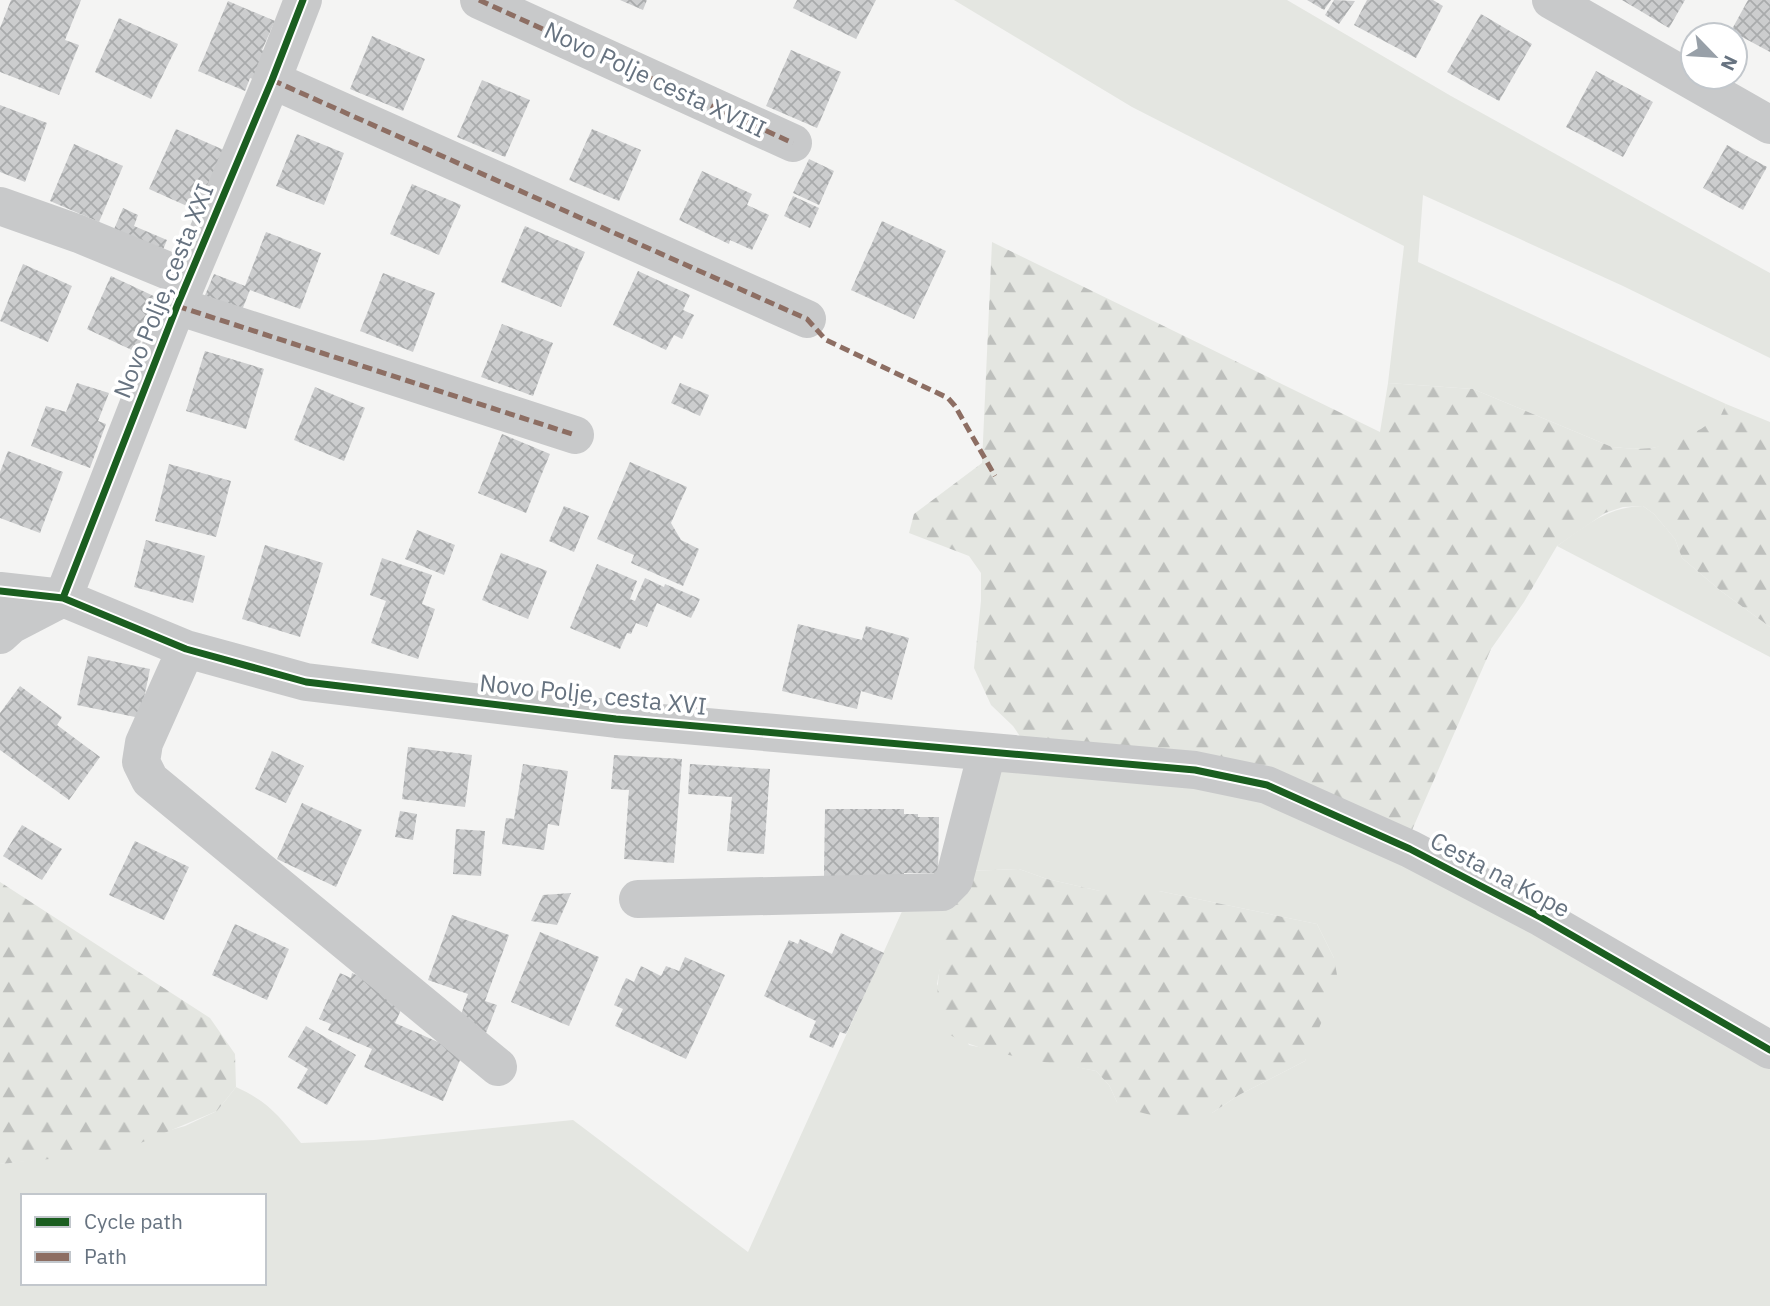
<svg xmlns="http://www.w3.org/2000/svg" width="1770" height="1306" font-family="'IBM Plex Sans',sans-serif">
	<style>
		.grass { fill: #e4e6e1; fill-rule: evenodd }
		.forest { fill: url(#forest-firs) }
		.building { fill: url(#building-cross-hatch) }
		.lines { fill: none; stroke-linecap: round; stroke-linejoin: round }
		.minor { stroke: #c8c9ca; stroke-width: 38 }
		.quiet { stroke: #8d6e63; stroke-width: 5; stroke-dasharray: 10 5; stroke-linecap: butt }
		.cycleway-casing { stroke: #fff; stroke-width: 11 }
		.cycleway { stroke: #1b5e20; stroke-width: 7 }
		.labels { text-anchor: middle; stroke-width: 7; stroke-linejoin: round; paint-order: stroke }
		.street-label { font-size: 24px; fill: #677380; stroke: #fff }
	</style>
	<defs>
		<pattern id="forest-firs" width="22" height="20" patternUnits="userSpaceOnUse" patternTransform="scale(1.75)"><rect width="22" height="20" fill="#e4e6e1"/><path d="M5 1l3.5 6h-7zM16 11l3.5 6h-7z" fill="#bdbfbc"/></pattern>
		<pattern id="building-cross-hatch" width="8" height="8" patternUnits="userSpaceOnUse" patternTransform="scale(1.75)"><rect width="8" height="8" fill="#cccdce"/><path d="M0 0l8 8M0 8l8-8" fill="none" stroke="#a9abac"/></pattern>
	</defs>
	<rect width="100%" height="100%" fill="#f4f4f3"/>
	<path class="grass" d="M954,0H1287L1451,96L1770,273V358L1623,286L1423,195L1418,262L1726,404C1725,407 1724,411 1722,414C1712,428 1669,446 1652,448C1639,450 1625,448 1612,447L1473,389L1388,383L1404,246L1132,107Z
		M1643,506L1654,514L1675,539L1682,558L1721,591L1770,627V657L1557,546C1586,526 1606,507 1643,506Z
		M1008,762L1251,791L1336,825L1770,1060V1306H0V1164L83,1154L185,1126L217,1111L236,1087C269,1102 279,1116 301,1143L374,1140L573,1120L748,1252L904,907L952,906L937,984L969,1045L1096,1071L1109,1085L1117,1102L1212,1113L1239,1095L1305,1061L1334,958L1317,924L1159,891H1100L1047,879L1019,869L967,871L992,774ZM23,1196H264V1283H23Z"/>
	<path class="forest" d="M992,242L1380,432L1388,383L1473,389L1612,447L1636,449L1653,448L1675,441L1701,429L1721,415L1726,404L1770,422V627L1721,591L1682,558L1675,539L1654,514L1643,506L1623,507L1605,513L1557,546L1524,602L1491,649L1409,837L1026,745L1013,726L991,705L974,668L981,601V573L969,556L909,533L914,514L982,463Z
		M1019,869L1047,879L1100,891H1159L1317,924L1334,958L1337,975L1331,1000L1305,1061L1239,1095L1212,1113L1190,1121H1175L1135,1111L1117,1102L1109,1085L1096,1071C1059,1064 972,1053 946,1032C927,1017 945,928 952,906C955,894 962,882 967,871Z
		M0,882L210,1018L235,1054L236,1087L217,1111L119,1152L0,1164Z"/>
	<path class="building" d="M11,0H81L65,40L79,45L59,95L0,72V28Z
		M620,0H647L643,10Z
		M797,0H876L856,39L793,8Z
		M1307,0H1331L1324,10Z
		M1334,0L1355,1L1339,24L1325,15Z
		M1367,0H1433L1443,6L1416,58L1354,25Z
		M1622,0H1685L1669,28Z
		M1748,0H1770V52L1731,31Z
		M228,1L275,21L262,50L270,53L258,81L250,78L245,91L198,71Z
		M1481,14L1532,44L1499,101L1447,72Z
		M119,18L178,44L151,99L95,72Z
		M372,36L425,59L403,111L350,89Z
		M791,50L841,72L817,128L766,106Z
		M1596,71L1653,102L1623,157L1566,127Z
		M482,80L530,100L505,157L457,137Z
		M0,105L47,123L25,182L0,172Z
		M176,129L224,150L198,211L149,189Z
		M592,129L641,150L619,201L569,180Z
		M297,134L344,153L324,205L276,186Z
		M74,144L123,166L99,222L50,201Z
		M1727,145L1767,167L1743,210L1703,188Z
		M809,159L834,171L819,205L793,193Z
		M702,171L752,194L747,205L769,215L752,250L730,240L729,244L679,220Z
		M412,184L461,205L439,255L390,234Z
		M793,196L819,208L810,228L784,216Z
		M123,208L138,215L134,226L167,240L158,262L109,241Z
		M882,221L946,251L914,319L851,290Z
		M525,226L585,252L561,307L501,282Z
		M266,232L321,253L300,309L250,290L240,315L203,300L214,274L245,286Z
		M23,264L72,286L48,342L0,321Z
		M638,271L690,295L683,310L694,315L682,339L674,335L666,350L613,325Z
		M383,273L435,293L413,352L360,331Z
		M111,276L160,299L136,352L87,329Z
		M502,324L553,343L533,396L481,377Z
		M205,351L264,369L246,429L186,411Z
		M77,383L109,393L98,421L106,424L90,468L31,446L46,406L66,412Z
		M680,383L709,395L700,416L671,403Z
		M315,387L365,408L344,461L294,440Z
		M502,434L550,454L526,513L478,493Z
		M8,451L63,472L40,533L0,518V472Z
		M630,462L687,487L671,523L681,540L699,549L683,586L631,563L634,555L597,539Z
		M169,464L231,481L216,537L155,521Z
		M564,506L589,516L574,552L549,541Z
		M417,530L455,545L444,575L405,559Z
		M146,540L205,556L193,603L134,587Z
		M265,545L323,563L300,637L242,619Z
		M501,553L547,571L528,619L482,600Z
		M382,558L432,575L422,604L435,609L418,659L371,643L386,601L370,595Z
		M597,564L637,581L630,599L635,601L645,578L664,587L665,584L700,599L691,618L657,603L647,627L636,623L631,634L627,633L620,649L570,628Z
		M798,624L862,640L866,626L909,638L892,700L861,691L857,709L782,691Z
		M88,656L150,669L140,718L77,705Z
		M20,686L62,717L57,725L100,757L69,800L0,750V713Z
		M408,747L472,755L465,807L402,799Z
		M272,751L304,766L286,803L255,789Z
		M614,755L682,759L674,863L624,859L629,790L611,789Z
		M523,764L568,771L559,826L548,824L544,850L502,844L506,818L514,819Z
		M690,764L770,769L764,854L727,851L732,797L688,794Z
		M302,803L362,830L336,887L277,859Z
		M825,809H904V814H918V817H939L938,873H904V877L824,876Z
		M400,811L417,814L413,840L395,837Z
		M22,825L62,849L42,880L3,856Z
		M456,829L485,831L481,876L453,874Z
		M135,841L189,867L164,920L109,895Z
		M571,893L557,925L531,921L543,895Z
		M452,915L509,935L485,1001L497,1005L486,1033L458,1023L468,994L428,980Z
		M235,924L289,949L267,1000L212,975Z
		M540,932L599,957L569,1026L511,1002Z
		M841,933L884,953L846,1034L840,1032L833,1048L809,1037L816,1021L764,996L789,940L798,944L800,939L832,954Z
		M685,957L725,975L686,1059L615,1026L623,1009L614,1005L626,978L634,982L641,966L661,976L666,966L679,971Z
		M340,973L351,978L352,973L407,997L395,1023L463,1053L443,1101L364,1067L372,1049L328,1030L331,1024L319,1019Z
		M306,1026L356,1055L327,1105L297,1088L308,1069L288,1057Z"/>
	<g class="lines">
		<path class="minor" d="M479,0L793,143
			M1551,0L1770,125
			M272,80L807,319
			M0,206L79,234L188,279
			M177,306L575,435
			M0,591L63,598L186,649L306,682L616,719L1195,770L1267,785L1410,849L1542,918L1770,1050
			M63,598L177,306L272,80L303,0
			M0,635L11,625L63,598
			M186,649L144,743L141,762L150,780L498,1067
			M638,899L942,892L954,880L987,752"/>
		<path class="quiet" d="M479,0L793,143
			M272,80L807,319L826,340L948,398L955,406L995,476
			M177,306L575,435"/>
		<g class="cycleway-casing">
			<path id="cycleway" d="M0,591L63,598L186,649L306,682L616,719L1195,770L1267,785L1410,849L1542,918L1770,1050
				M63,598L177,306L272,80L303,0"/>
		</g>
		<use href="#cycleway" class="cycleway"/>
	</g>
	<g class="labels">
		<g class="street-label">
			<text transform="translate(655 80) rotate(25)" y="8">Novo Polje cesta XVIII</text>
			<text transform="translate(164 291) rotate(-68)" y="8">Novo Polje, cesta XXI</text>
			<text transform="translate(593 695) rotate(6)" y="8">Novo Polje, cesta XVI</text>
			<text transform="translate(1500 875) rotate(28)" y="8">Cesta na Kope</text>
		</g>
	</g>
	<rect x="21" y="1194" width="245" height="91" fill="#ffffff" stroke="#c2c7cc" stroke-width="2"/>
	<rect x="35" y="1217" width="35" height="10" fill="#1b5e20" stroke="#c2c7cc" stroke-width="2"/>
	<text x="84" y="1229" font-size="21" fill="#677380">Cycle path</text>
	<rect x="35" y="1252" width="35" height="10" fill="#8d6e63" stroke="#c2c7cc" stroke-width="2"/>
	<text x="84" y="1264" font-size="21" fill="#677380">Path</text>
	<g transform="translate(1714 56) rotate(115)"><circle r="33" fill="#ffffff" stroke="#c2c7cc" stroke-width="2"/>
	<path d="M0-5L12 26L0 18L-12 26Z" fill="#98a0a8"/>
	<text y="-10" font-size="19" font-weight="bold" text-anchor="middle" fill="#677380">N</text>
	</g>
</svg>
